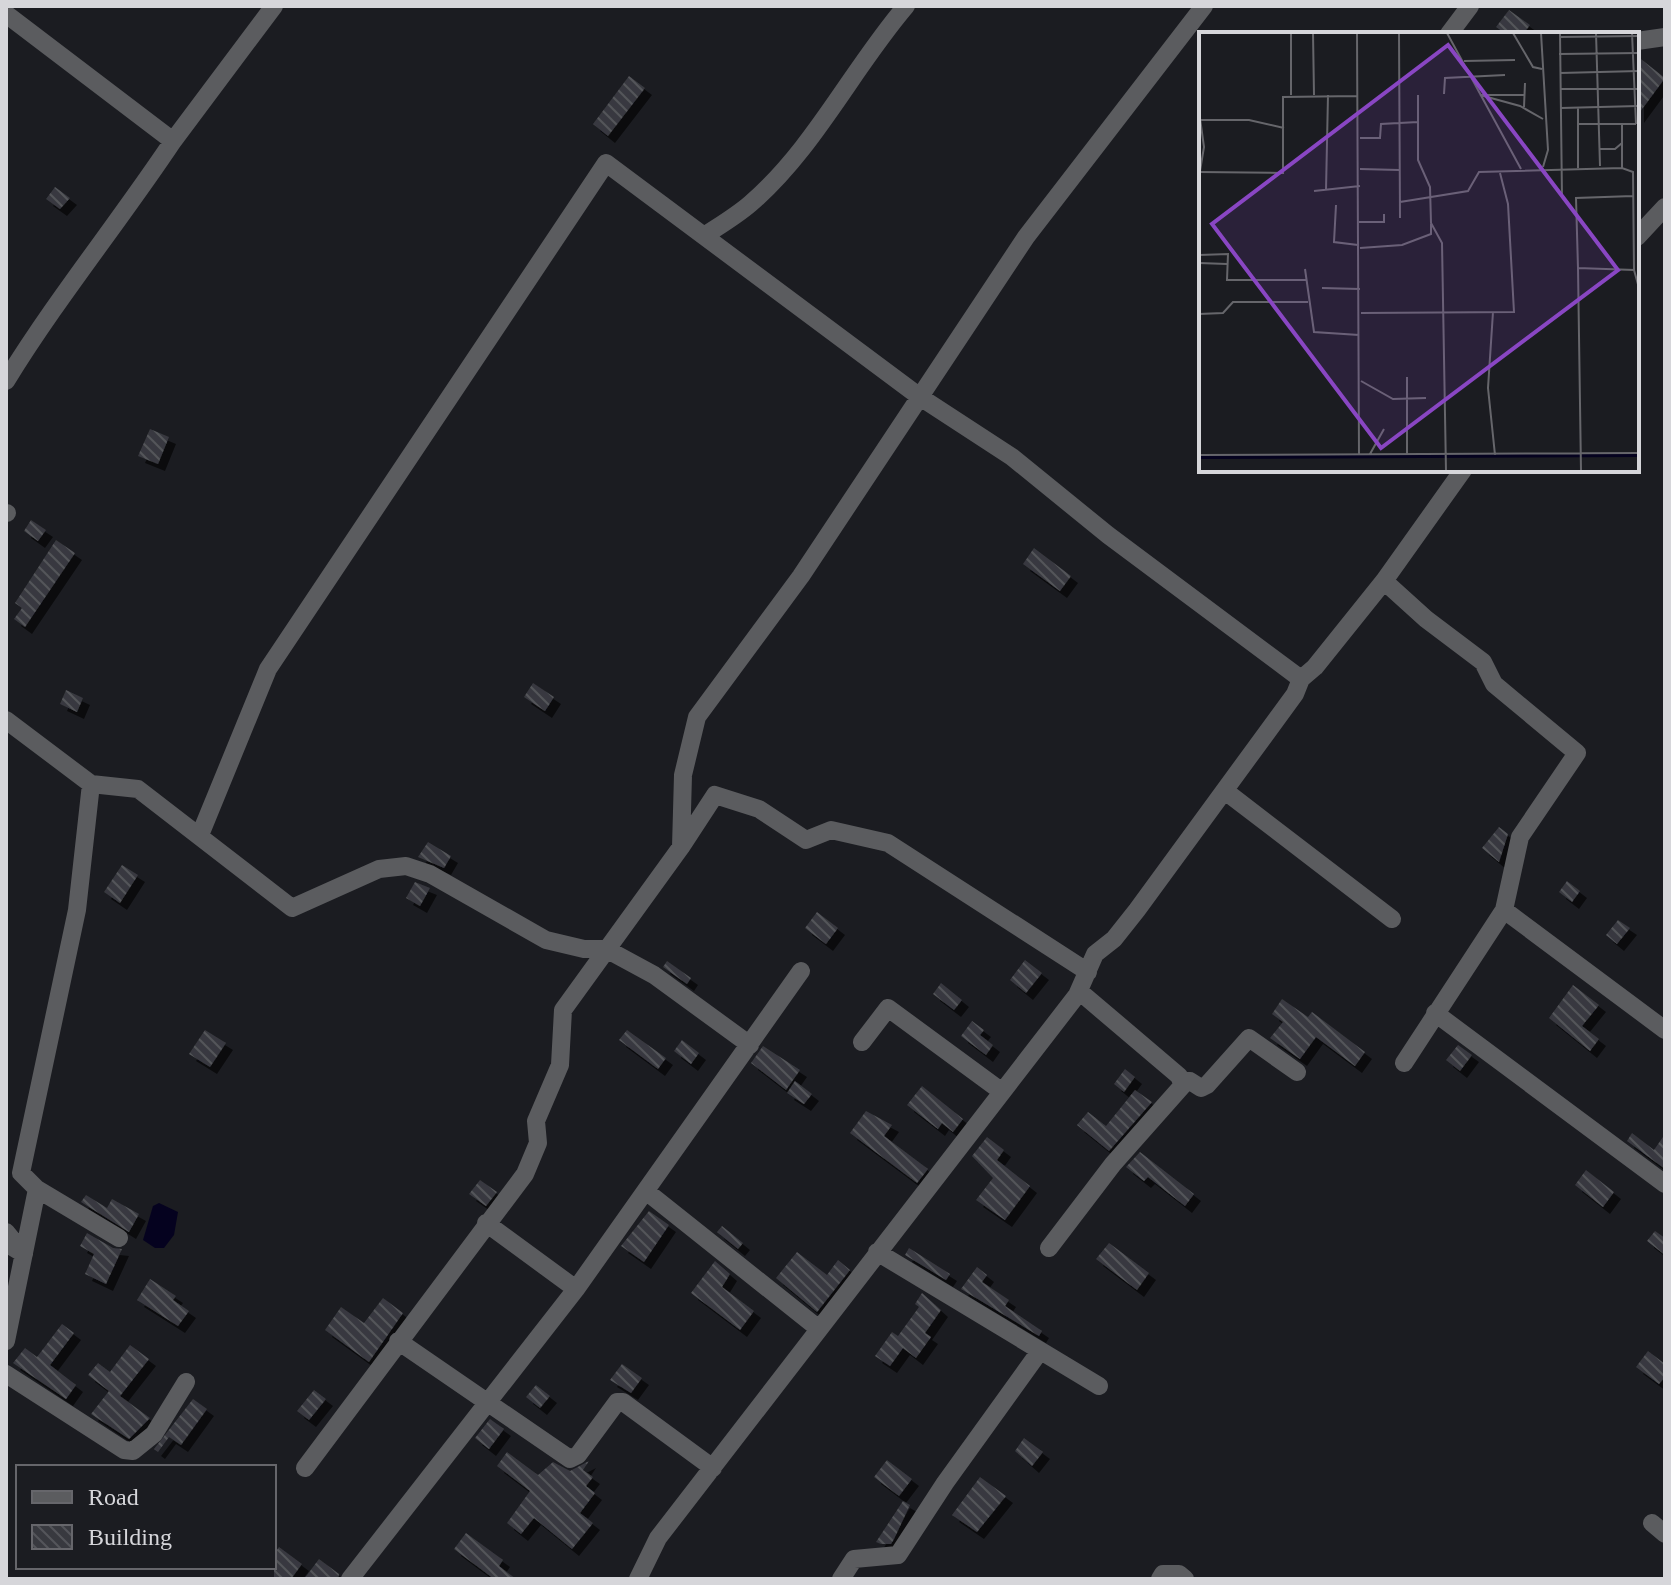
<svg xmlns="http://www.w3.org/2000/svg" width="1671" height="1585" font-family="Georgia,serif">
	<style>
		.water { fill: #05021f }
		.building { fill: url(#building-back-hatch); filter: url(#shadow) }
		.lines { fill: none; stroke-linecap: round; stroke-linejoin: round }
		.minor { stroke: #5b5c5f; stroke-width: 18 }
		.inset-river { fill: none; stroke: #05021f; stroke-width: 4 }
		.inset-road { fill: none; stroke: #66666b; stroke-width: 2 }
		.view { fill: #8946c3; fill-opacity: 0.15; stroke: #8946c3; stroke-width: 4 }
		.inset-edge { fill: none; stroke: #d6d6da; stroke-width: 4 }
	</style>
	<defs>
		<pattern id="building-back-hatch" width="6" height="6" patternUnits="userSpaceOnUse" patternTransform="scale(2)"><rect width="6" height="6" fill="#38393f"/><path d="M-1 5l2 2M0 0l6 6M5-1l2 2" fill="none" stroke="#54555a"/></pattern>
		<filter id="shadow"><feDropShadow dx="7" dy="7" stdDeviation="0" flood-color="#0009"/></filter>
	</defs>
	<rect width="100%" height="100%" fill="#1b1c21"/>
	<path class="water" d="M159,1203L178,1212L174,1235L164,1248H155L143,1240L153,1206Z"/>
	<path class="building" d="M1509,10L1530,25L1523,34H1506L1496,27Z
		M1637,56L1665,78L1637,116Z
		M629,76L645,88L608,136L593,124Z
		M55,187L70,198L60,209L46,199Z
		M150,429L169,437L158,464L138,456Z
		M31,520L46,530L38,541L24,531Z
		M56,540L75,553L25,627L14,619L22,608L15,603Z
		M1034,548L1071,576L1060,591L1023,564Z
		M533,683L554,697L545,711L524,697Z
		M66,690L83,698L77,712L60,704Z
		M1499,827L1508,834L1499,862L1482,848Z
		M428,842L451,856L444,868L418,857Z
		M122,865L138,875L120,903L104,892Z
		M1567,881L1580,891L1572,902L1559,892Z
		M415,882L430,888L420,906L406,898Z
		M817,912L838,928L826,944L805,928Z
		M1618,920L1630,928L1617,944L1606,935Z
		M1025,960L1042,973L1026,993L1010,980Z
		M667,961L691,978L687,984L663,967Z
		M941,983L962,1000L954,1010L933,994Z
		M1573,985L1599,1005L1582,1026L1599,1039L1590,1051L1549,1018Z
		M1282,999L1308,1017L1312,1012L1365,1052L1355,1066L1316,1037L1300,1059L1270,1038L1283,1022L1272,1014Z
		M972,1021L984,1030L980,1035L993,1045L986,1055L961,1036Z
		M205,1030L226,1043L210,1067L189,1054Z
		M627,1030L666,1058L658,1069L619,1040Z
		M682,1040L699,1053L691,1064L674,1051Z
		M1458,1045L1472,1055L1460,1071L1446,1060Z
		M763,1046L800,1070L786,1090L751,1063Z
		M1125,1069L1135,1077L1124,1092L1114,1084Z
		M795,1081L812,1094L804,1104L787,1093Z
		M922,1086L963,1119L953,1132L942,1123L938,1129L907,1105Z
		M1135,1090L1152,1102L1109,1151L1077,1125L1088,1112L1106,1126Z
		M866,1111L892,1125L884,1136L928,1169L917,1183L850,1133Z
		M1632,1133L1654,1150L1665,1134V1169L1627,1141Z
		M987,1137L1004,1150L997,1160L1030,1186L1005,1220L976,1200L993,1178L972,1156Z
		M1140,1152L1194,1194L1185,1206L1148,1177L1144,1181L1126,1167Z
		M1586,1170L1614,1192L1603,1207L1575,1185Z
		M480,1180L497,1192L486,1206L469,1194Z
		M86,1195L107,1208L112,1199L139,1214L129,1232L81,1202Z
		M649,1211L669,1225L644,1262L621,1246Z
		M722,1226L743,1243L738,1249L717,1232Z
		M1655,1231L1665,1238V1255L1647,1241Z
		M87,1233L113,1248L122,1249L106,1284L85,1274L94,1254L80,1246Z
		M1109,1243L1149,1273L1137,1290L1096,1259Z
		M909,1248L950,1274L946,1280L905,1255Z
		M797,1252L827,1275L838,1260L850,1270L817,1312L776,1278Z
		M715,1261L730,1274L722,1287L754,1311L740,1330L691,1293Z
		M977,1267L987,1275L982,1282L1009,1300L1005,1306L1042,1331L1039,1336L961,1289Z
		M150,1279L176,1296L173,1300L189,1311L178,1326L137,1300Z
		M922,1293L941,1310L925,1333L931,1337L916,1358L903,1348L890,1366L875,1356L892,1332L898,1336L919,1307L915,1304Z
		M383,1298L403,1313L369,1362L325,1330L341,1307L364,1323Z
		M62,1324L74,1333L50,1365L76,1385L66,1399L13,1363L25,1348L37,1357Z
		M130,1345L149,1359L120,1396L150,1418L129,1439L91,1414L109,1391L88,1375L98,1363L110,1372Z
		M1648,1351L1665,1364V1377L1659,1384L1636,1367Z
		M622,1364L642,1378L631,1393L610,1380Z
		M536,1385L550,1396L540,1408L526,1397Z
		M314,1390L326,1399L309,1420L297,1411Z
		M193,1399L207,1409L181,1445L169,1437L158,1452L154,1449Z
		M490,1419L504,1429L489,1449L475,1438Z
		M1024,1438L1043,1452L1032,1466L1015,1451Z
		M507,1452L538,1475L553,1462L570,1471L589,1461L583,1470L593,1477L586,1486L595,1493L580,1513L593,1523L572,1549L534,1518L521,1534L507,1523L530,1491L497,1466Z
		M887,1460L912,1479L899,1496L874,1477Z
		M980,1477L1006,1496L977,1532L952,1515Z
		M903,1501L910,1505L894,1539L891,1544H881L876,1542Z
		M466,1533L503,1560L499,1566L516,1579H494L454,1549Z
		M279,1547L302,1564L291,1579H274V1554Z
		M319,1559L339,1574L338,1579H304Z"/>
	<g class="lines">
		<path class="minor" d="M6,14L173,141L274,6
			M1449,34L1470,6
			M1637,41L1665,37
			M704,236C719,226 736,216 750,204C814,149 852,69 906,6
			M1637,237L1665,207
			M6,381C57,298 119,222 173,141
			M6,513H7
			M1384,581L1426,619L1483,662L1494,684L1577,753L1520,837L1504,910L1404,1063
			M6,720L91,784L138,789L292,908L379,869L406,866L430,874L546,940L584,949H606L654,975L750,1045
			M1225,791L1392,919
			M200,835L268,669L606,163L920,397L1012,457L1108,535L1301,679
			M681,847L715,795L759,809L806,840L831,830L888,843L1088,972
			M1504,910L1665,1030
			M1435,1013L1665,1184
			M862,1042L888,1008L1001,1091
			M1181,1081H1190L1201,1088L1207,1085L1249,1038L1297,1072
			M37,1189L119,1238
			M647,1192L819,1329
			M486,1223L576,1289
			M6,1232L24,1254L6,1243
			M1049,1248L1113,1164L1183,1085L1179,1076L1079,991
			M877,1252L1099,1386
			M6,1341L37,1189L21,1173L77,910L91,784
			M398,1341L570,1459L578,1455L617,1402H623L713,1468
			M6,1374L124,1450L133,1451L154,1434L186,1382
			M305,1468L525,1174L538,1143L536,1121L560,1065L563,1010L681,847L683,775L697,717L801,576L1026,237L1204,6
			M1652,1523L1665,1534
			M350,1579L576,1289L801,971
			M638,1579L658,1538L1077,995L1095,954L1114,939L1137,910L1295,694L1301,679L1315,667L1384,581L1463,470
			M841,1579L854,1559L898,1555L945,1483L1040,1351
			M1160,1579L1163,1574H1179L1185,1579"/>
	</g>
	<g transform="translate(1199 32)">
		<rect width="440" height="440" fill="#1b1c21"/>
		<path class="inset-river" d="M0,425L440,423"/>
		<path class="inset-road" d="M92,1V63M114,1L115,63M158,1L160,423M200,1L201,186M248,1L322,137M314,1L334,35L343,37M342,1L349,118L344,135M361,1L363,166M397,1L401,134M433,1L437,92M361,5L440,4M360,22L440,21M265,29L316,28M361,41L440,39M362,57H440M245,62L246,46L306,43M219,63V128L231,155L232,191L243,211L247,439M325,63H281L321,74L344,87M325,75L326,51M379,75V136M362,76L439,74M0,79L5,115L1,139M2,88H50L85,96M379,92H437M423,92V136M161,106H181L182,92L219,90M401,117H416L423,111M161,137L200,138M0,140L84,141V65L158,64M127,158L129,63M115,159L161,154M201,170L269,159L280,140L423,136L434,140L435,238M137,173L135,210L159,213M160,190H185V182M161,216L203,213L232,202V192M0,223L29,222L28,248H107M0,231L28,232M379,236L377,166L434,164M106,237L115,300L160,303M123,256L161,257M294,280L289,356L296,423M162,281L315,280L309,172L301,141M0,282L24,281L34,270H109M208,345V422M162,349L194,367L227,366M171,422L185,397M0,423L440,421M382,439L379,236L435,238L440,256"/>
		<path class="view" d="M249,13L419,238L182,416L13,192Z"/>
		<rect width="440" height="440" class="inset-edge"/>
	</g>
	<rect width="1671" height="1585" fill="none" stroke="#d6d6da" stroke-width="16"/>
	<rect x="16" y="1465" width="260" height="104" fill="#1b1c21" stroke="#66666b" stroke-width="2"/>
	<rect x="32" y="1491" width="40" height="12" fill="#5b5c5f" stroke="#66666b" stroke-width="2"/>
	<text x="88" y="1505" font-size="24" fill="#d6d6da">Road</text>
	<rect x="32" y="1525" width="40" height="24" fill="url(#building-back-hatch)" stroke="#66666b" stroke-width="2"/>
	<text x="88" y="1545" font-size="24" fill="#d6d6da">Building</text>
</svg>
